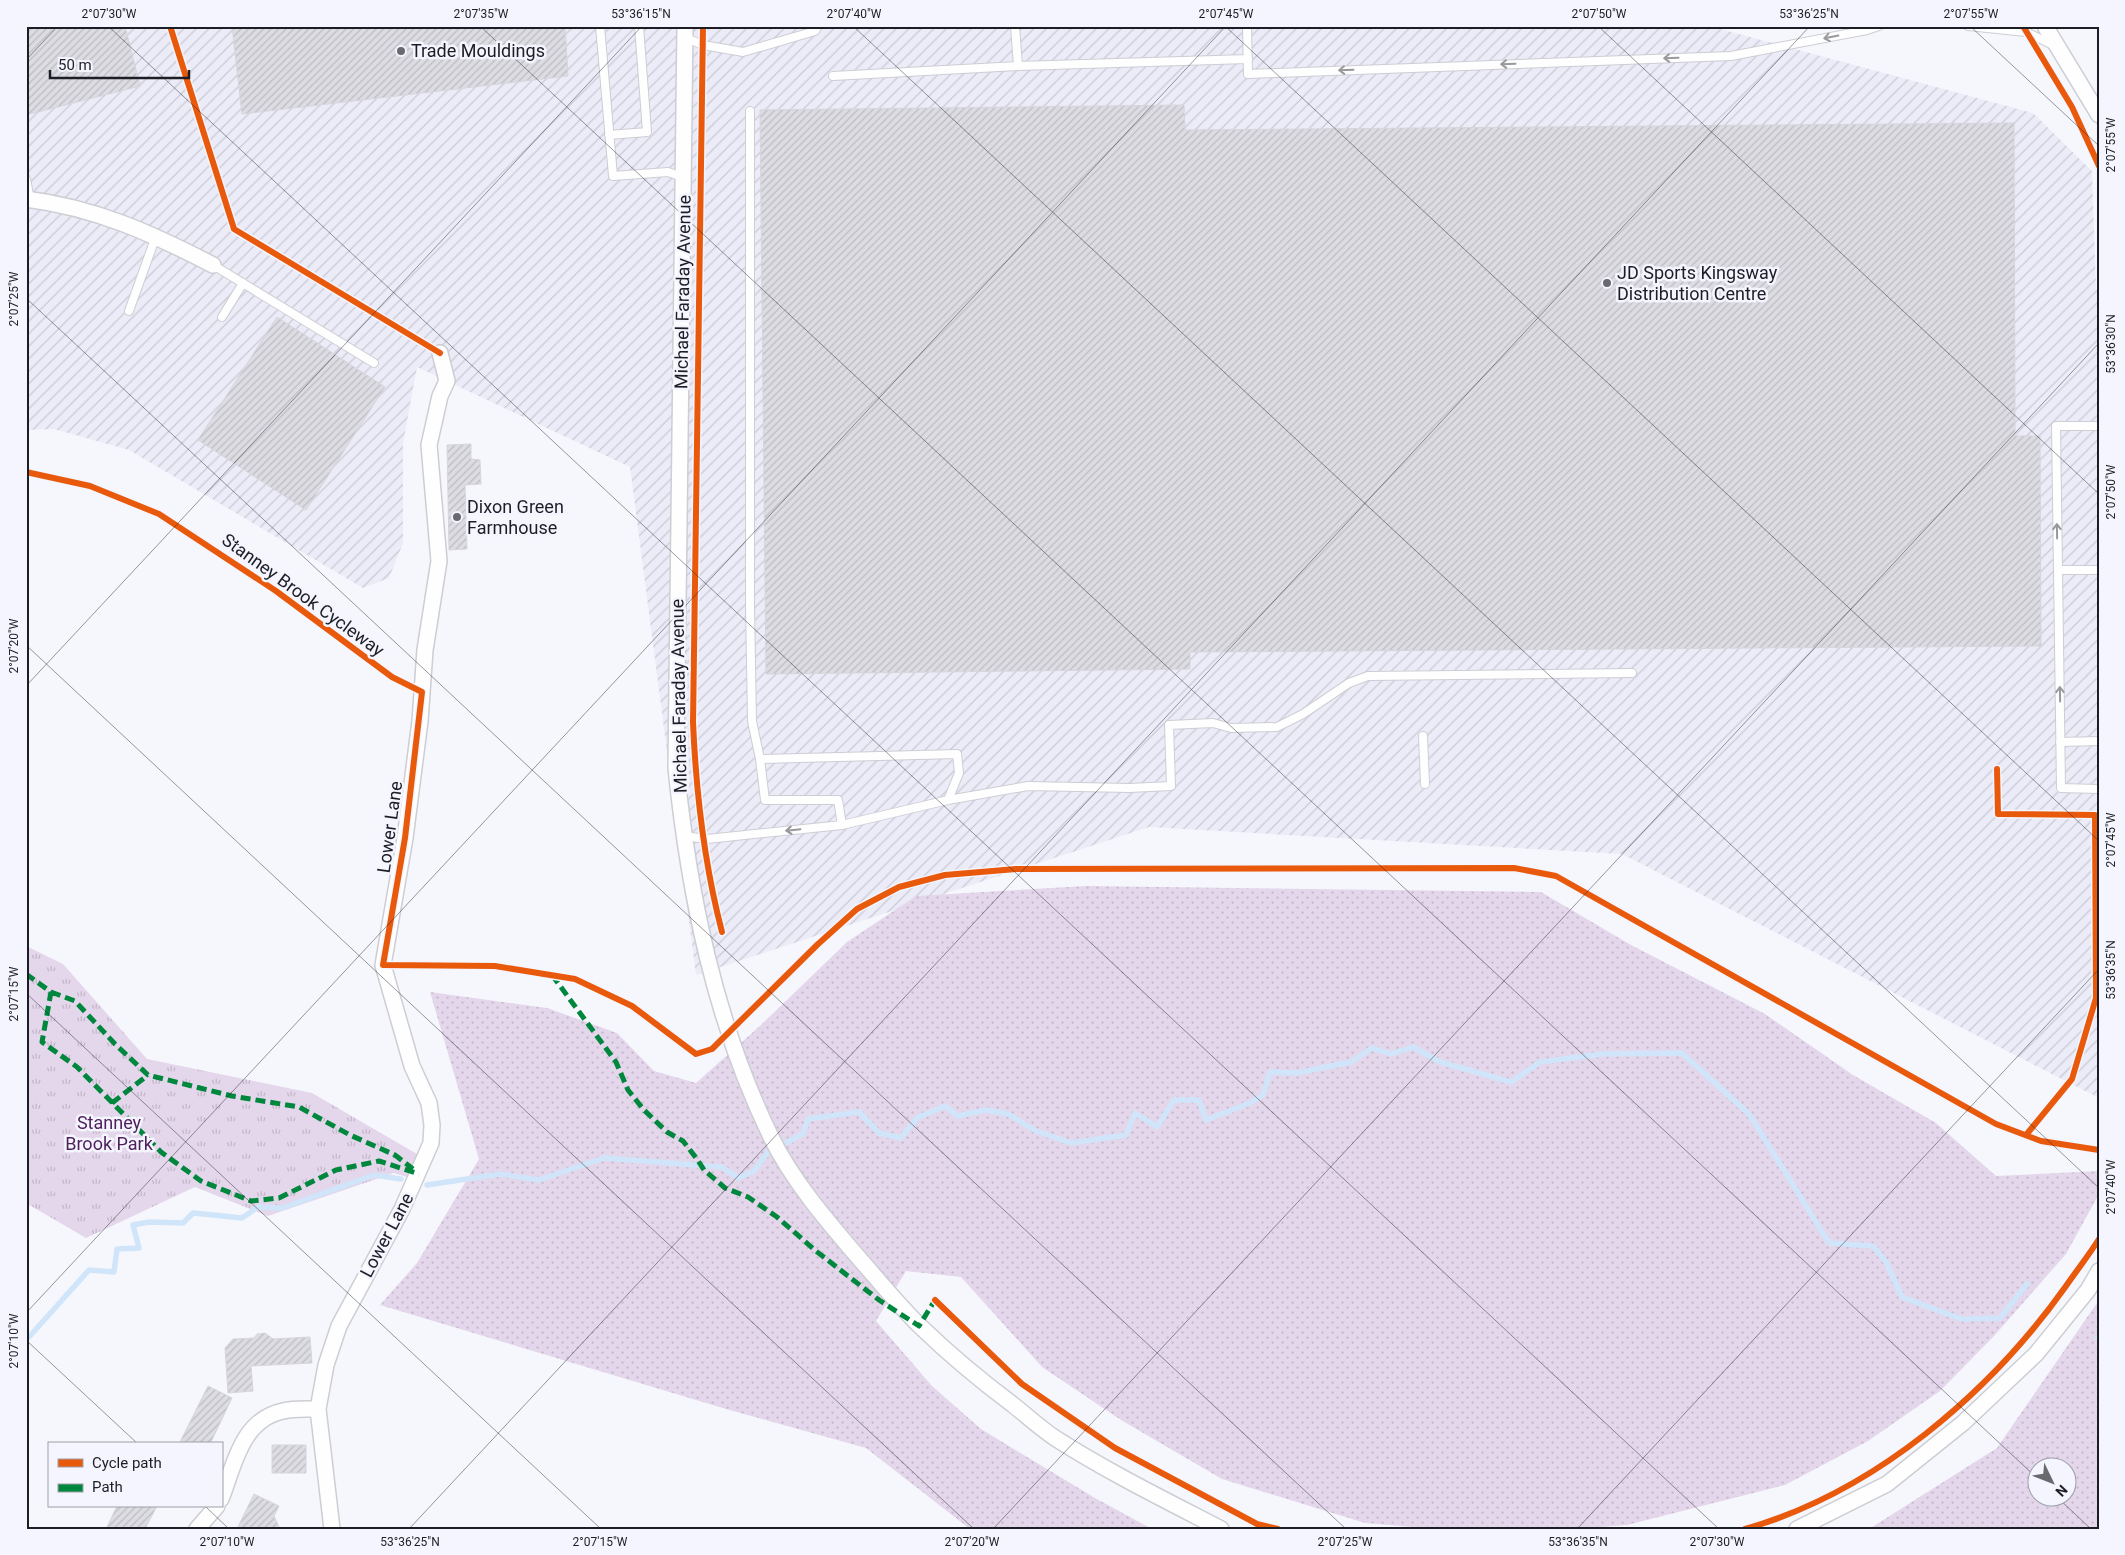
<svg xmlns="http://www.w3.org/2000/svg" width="2125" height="1555" font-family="Roboto,sans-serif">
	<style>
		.industrial { fill: url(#industrial-furrows) }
		.grass { fill: url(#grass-dots); fill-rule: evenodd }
		.park { fill: url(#park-tufts) }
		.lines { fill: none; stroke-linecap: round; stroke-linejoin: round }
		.stream { stroke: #d0e5f9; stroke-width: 5.5 }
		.building { fill: url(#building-hatch); stroke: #d6d5db }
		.lane-casing { stroke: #cdced4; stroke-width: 10 }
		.street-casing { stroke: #cdced4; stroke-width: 18 }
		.lane { stroke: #fefeff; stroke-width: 8 }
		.street { stroke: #fefeff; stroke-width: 15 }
		.quiet { stroke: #00873e; stroke-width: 5; stroke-dasharray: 10 5; stroke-linecap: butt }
		.cycleway-casing { stroke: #f4f5fe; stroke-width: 9 }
		.cycleway { stroke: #e8590c; stroke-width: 6 }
		.oneway { stroke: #99999d }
		.ticks { fill: none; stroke: #1d1e25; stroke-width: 1; stroke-opacity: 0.45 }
		.poi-dot { fill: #696a70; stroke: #f4f5fe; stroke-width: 2 }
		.labels { text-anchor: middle; stroke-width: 5; stroke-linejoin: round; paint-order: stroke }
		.poi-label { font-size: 18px; fill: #1d1e25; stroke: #f4f5fe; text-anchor: start }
		.street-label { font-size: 18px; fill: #1d1e25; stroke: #f4f5fe }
		.park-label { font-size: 18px; fill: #4f1f5c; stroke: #f4f5fe }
		.neatline { fill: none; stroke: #1d1e25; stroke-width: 2 }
		.ticks-label { font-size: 12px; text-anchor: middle; fill: #1d1e25 }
	</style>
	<defs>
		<pattern id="industrial-furrows" width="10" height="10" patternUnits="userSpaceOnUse" patternTransform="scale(1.25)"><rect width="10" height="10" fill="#ebecf8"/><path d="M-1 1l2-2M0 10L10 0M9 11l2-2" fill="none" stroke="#c9cad4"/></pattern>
		<pattern id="grass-dots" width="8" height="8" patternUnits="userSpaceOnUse" patternTransform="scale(1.25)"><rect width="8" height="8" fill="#e4d6eb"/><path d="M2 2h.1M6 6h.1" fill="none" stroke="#c3b7c9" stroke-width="1.8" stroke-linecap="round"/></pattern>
		<pattern id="park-tufts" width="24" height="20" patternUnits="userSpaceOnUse" patternTransform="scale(1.25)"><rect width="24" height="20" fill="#e4d6eb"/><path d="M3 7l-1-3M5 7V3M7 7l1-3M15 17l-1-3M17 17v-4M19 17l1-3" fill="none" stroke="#c3b7c9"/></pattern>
		<pattern id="building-hatch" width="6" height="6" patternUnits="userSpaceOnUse" patternTransform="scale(1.25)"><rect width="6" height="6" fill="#dcdce2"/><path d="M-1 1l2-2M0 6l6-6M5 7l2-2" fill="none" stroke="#bcbcc2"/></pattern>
	</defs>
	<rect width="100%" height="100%" fill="#f6f7fc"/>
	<path class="industrial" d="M26,26H1709L2033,113L2092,171L2096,289L2099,292V1098L1622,854L1149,827L696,975L630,467L417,367L403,443V543L389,578L363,588L129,450L54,429L26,430Z"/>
	<path class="grass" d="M1086,886L1541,892L1631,945L1765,1014L1853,1075L1936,1123L1996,1176L2099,1171V1194L2066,1254L1994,1336L1940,1391L1868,1441L1785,1485L1627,1525L1574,1529H1436L1365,1523L1222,1479L1121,1420L1042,1367L961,1277L906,1271L876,1321L932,1386L981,1429L1095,1498L1152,1529H970L866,1448L726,1409L380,1305L417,1263L479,1159L430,992L547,1008L617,1033L654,1071L696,1083L761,1025L847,942L916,896Z
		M2099,1300V1529H1869L1997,1448ZM2038,1468H2068V1498H2038Z"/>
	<path class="park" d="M26,946L63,964L147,1059L312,1093L417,1154L413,1179L394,1173L268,1216L195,1187L86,1238L26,1203Z"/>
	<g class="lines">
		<path class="stream" d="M427,1185L500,1174L539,1180L604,1158L722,1167L738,1178L754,1171L768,1152L803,1134L808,1119L859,1112L879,1133L901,1138L917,1118L945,1106L958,1116L986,1110L1008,1114L1036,1131L1071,1143L1126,1135L1135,1113L1157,1127L1174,1100H1199L1206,1120L1250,1103L1263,1095L1270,1072L1297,1073L1351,1062L1372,1048L1391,1054L1413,1047L1440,1062L1511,1082L1540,1062L1603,1054L1682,1053L1749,1114L1829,1243L1873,1246L1886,1262L1902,1297L1961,1319L2000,1318L2027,1284
			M26,1337H29L89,1270L114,1272L117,1249L139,1248L133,1225L149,1222L183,1223L193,1213L242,1218L258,1207L282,1208L374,1175L401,1179
			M2097,1338L2099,1339"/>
	</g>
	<path class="building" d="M26,26H125L140,86L26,115Z
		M232,26H565L568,76L242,114Z
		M1184,105L1185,130L2014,123L2015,436H2040L2041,646L1190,652V669L766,674L760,110Z
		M277,317L385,387L306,510L198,440Z
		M471,444V459L480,460L481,484L465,485L467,549L449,550L447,445Z
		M265,1333L273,1339L310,1337L312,1363L251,1366L253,1391L228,1393L225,1348L233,1339L254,1338L257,1334Z
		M208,1386L232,1398L210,1444H179Z
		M272,1445H306V1473H272Z
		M254,1494L279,1506L274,1516L280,1529H237Z
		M117,1506H157L145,1529H106Z"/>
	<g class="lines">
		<g class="lane-casing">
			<path id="lane" d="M600,26L613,176L668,172L685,178
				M1015,26L1018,66
				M1247,26L1248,74L1731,56L1867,30L1879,26
				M1968,26L2026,32L2055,46
				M686,38L703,45L743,52L815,31L818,26
				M833,76L1018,66L1248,59
				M750,111V606L752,721L760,759L957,754L959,773L948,800
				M609,135L647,132L639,26
				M26,179L30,200
				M213,265L374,363
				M129,311L156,236
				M222,317L243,283
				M2099,426H2056L2061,788L2099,789
				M2058,570H2099
				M1423,736L1425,784
				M2060,742L2099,741
				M760,759L765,800H838L842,825
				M683,836L707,839L842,825L948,800L1028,786L1129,788L1171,786L1169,725L1213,723L1231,728L1277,727L1303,714L1349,683L1368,676L1632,673"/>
		</g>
		<g class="street-casing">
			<path id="street" d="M685,26L676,768C689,895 715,1022 771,1137C792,1180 827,1221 858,1257C879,1281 899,1306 921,1327C950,1355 980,1380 1012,1404C1026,1415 1040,1428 1055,1438C1108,1472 1165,1500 1221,1529
				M2045,26L2099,115
				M26,199C96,208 151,233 213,265
				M221,1499C234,1466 241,1420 283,1411C294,1408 307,1409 318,1409
				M197,1529L217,1506
				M332,1529L318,1409L326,1365L339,1326L402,1209L431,1143L432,1125L429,1103L412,1066L383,965L405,838L420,721L425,650L439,561L429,445L440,396L447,381L440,353
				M1797,1529L1887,1484L1963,1423L2036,1354L2088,1290L2099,1271"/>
		</g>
		<use href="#lane" class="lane"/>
		<use href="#street" class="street"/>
		<path class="quiet" d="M26,974L51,992L42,1042L77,1067L161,1152L201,1181L251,1201L279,1198L336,1170L379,1161L419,1174
			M552,975L616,1062L628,1090L644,1110L667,1132L683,1141L697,1159L704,1170L725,1188L748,1197L777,1217L816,1251L879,1300L919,1326L935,1300
			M51,992L75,1001L115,1044L148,1075L232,1096L299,1107L350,1135L395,1155L413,1169
			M112,1103L148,1075"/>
		<g class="cycleway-casing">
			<path id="cycleway" d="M170,26L234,229L440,353
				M703,26L693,722C696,792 704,863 722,932
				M2023,26L2072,107L2099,166
				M26,472L90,486L159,514L276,591L392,677L422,692L405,838L383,965L495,966L575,979L632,1006L696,1054L712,1049L817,945L857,909L899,887L945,875L1016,869L1514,868L1556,876L1996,1124L2041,1141L2099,1150
				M1997,769L1998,814L2095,815L2096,998L2072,1079L2026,1135
				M935,1300L1022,1384L1115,1448L1257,1524L1278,1529
				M1745,1529C1875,1492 1990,1393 2066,1286C2077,1270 2089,1255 2099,1239"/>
		</g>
		<use href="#cycleway" class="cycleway"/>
	</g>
	<defs><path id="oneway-shaft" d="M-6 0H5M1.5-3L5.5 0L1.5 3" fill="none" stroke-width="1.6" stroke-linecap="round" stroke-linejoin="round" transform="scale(1.25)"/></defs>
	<g class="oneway">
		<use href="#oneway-shaft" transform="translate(1831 37) rotate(169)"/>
		<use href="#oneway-shaft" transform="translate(1671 58) rotate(178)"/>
		<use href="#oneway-shaft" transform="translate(1508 64) rotate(178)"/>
		<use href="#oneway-shaft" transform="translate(1346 70) rotate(178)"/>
		<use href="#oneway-shaft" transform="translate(2057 531) rotate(-91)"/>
		<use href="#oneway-shaft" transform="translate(2060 694) rotate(-91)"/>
		<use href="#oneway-shaft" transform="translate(793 830) rotate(174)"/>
	</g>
	<path class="ticks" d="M108,26L1719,1529M480,26L2038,1479M853,26L2099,1188M1225,26L2099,841M1598,26L2099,494M1970,26L2099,146M26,60L58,26M26,298L1346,1529M26,645L974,1529M26,686L642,26M26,993L601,1529M26,1313L1226,26M26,1340L138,1444M2058,1498L2091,1529M205,1506L229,1529M409,1529L1810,26M993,1529L2099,343M1577,1529L2099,969"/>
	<g class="poi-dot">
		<circle cx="401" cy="51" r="5"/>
		<circle cx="1607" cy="283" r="5"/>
		<circle cx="457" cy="517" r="5"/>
	</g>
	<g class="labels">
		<g class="poi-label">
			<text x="411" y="57">Trade Mouldings</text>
			<text x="1617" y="279">JD Sports Kingsway<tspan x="1617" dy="21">Distribution Centre</tspan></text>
			<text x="467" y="513">Dixon Green<tspan x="467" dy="21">Farmhouse</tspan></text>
		</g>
		<g class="street-label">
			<text transform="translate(683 292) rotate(-89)" y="6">Michael Faraday Avenue</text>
			<text transform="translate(303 595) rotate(36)" y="6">Stanney Brook Cycleway</text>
			<text transform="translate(679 696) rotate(-91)" y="6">Michael Faraday Avenue</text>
			<text transform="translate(390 827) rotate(-82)" y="6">Lower Lane</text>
			<text transform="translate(387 1235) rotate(-62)" y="6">Lower Lane</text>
		</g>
		<g class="park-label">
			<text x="109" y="1129">Stanney<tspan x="109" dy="21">Brook Park</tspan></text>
		</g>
	</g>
	<rect width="2125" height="1555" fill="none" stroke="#f4f5fe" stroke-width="55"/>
	<rect x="48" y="1442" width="175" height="65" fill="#f4f5fe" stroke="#9e9fa7"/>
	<rect x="58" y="1459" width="25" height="8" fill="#e8590c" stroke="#9e9fa7"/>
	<text x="92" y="1468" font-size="15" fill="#1d1e25">Cycle path</text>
	<rect x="58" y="1484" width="25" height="8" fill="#00873e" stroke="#9e9fa7"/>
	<text x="92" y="1492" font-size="15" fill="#1d1e25">Path</text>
	<g transform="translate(2052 1482) rotate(133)"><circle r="24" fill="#f4f5fe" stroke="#9e9fa7"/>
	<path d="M0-4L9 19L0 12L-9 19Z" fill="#696a70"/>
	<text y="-8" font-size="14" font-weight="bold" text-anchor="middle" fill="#1d1e25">N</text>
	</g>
	<path d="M50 70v8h139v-8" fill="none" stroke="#1d1e25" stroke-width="2.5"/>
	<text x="58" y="70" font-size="15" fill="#1d1e25" stroke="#f4f5fe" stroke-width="4" paint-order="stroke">50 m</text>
	<rect x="28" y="28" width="2070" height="1500" class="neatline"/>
	<g class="ticks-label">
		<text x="109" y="18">2°07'30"W</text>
		<text x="481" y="18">2°07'35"W</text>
		<text x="641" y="18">53°36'15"N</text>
		<text x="854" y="18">2°07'40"W</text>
		<text x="1226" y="18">2°07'45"W</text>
		<text x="1599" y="18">2°07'50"W</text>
		<text x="1809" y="18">53°36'25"N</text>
		<text x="1971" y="18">2°07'55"W</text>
		<text transform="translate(2111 145) rotate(-90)" y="4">2°07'55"W</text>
		<text transform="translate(14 299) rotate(-90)" y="4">2°07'25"W</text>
		<text transform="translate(2111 344) rotate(-90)" y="4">53°36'30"N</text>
		<text transform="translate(2111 492) rotate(-90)" y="4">2°07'50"W</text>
		<text transform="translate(14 646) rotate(-90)" y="4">2°07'20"W</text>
		<text transform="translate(2111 840) rotate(-90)" y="4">2°07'45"W</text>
		<text transform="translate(2111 970) rotate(-90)" y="4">53°36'35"N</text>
		<text transform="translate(14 994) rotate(-90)" y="4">2°07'15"W</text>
		<text transform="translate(2111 1187) rotate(-90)" y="4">2°07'40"W</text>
		<text transform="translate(14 1341) rotate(-90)" y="4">2°07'10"W</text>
		<text x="227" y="1546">2°07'10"W</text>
		<text x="410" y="1546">53°36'25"N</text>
		<text x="600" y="1546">2°07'15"W</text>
		<text x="972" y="1546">2°07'20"W</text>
		<text x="1345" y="1546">2°07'25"W</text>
		<text x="1578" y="1546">53°36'35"N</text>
		<text x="1717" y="1546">2°07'30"W</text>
	</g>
</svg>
